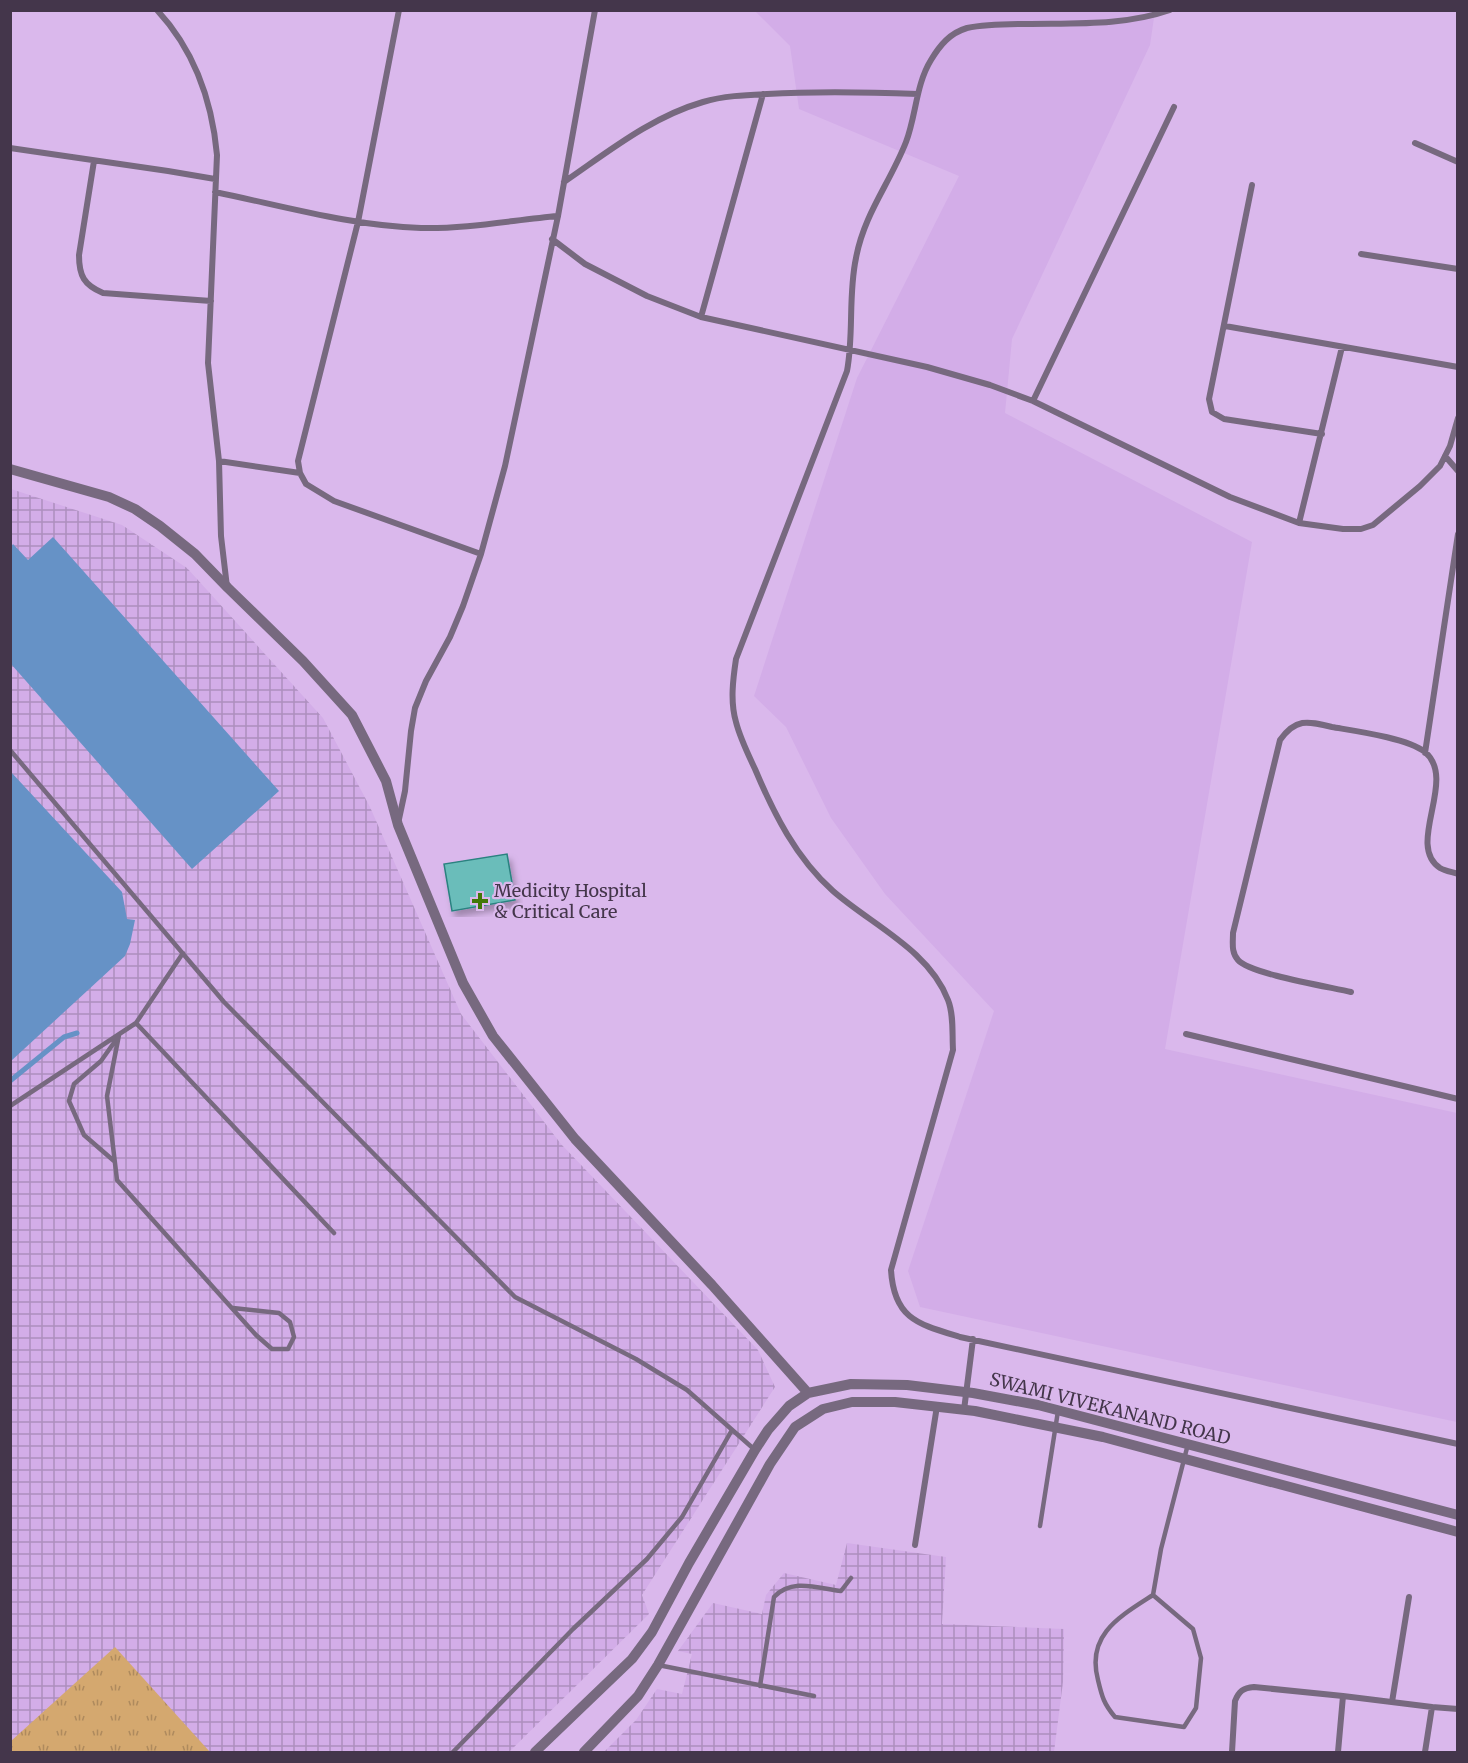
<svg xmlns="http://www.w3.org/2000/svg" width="1468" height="1763" font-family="Merriweather,serif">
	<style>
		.built { fill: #d3ade8 }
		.industrial { fill: url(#industrial-grid) }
		.grass { fill: url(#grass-tufts) }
		.water { fill: #6692c6 }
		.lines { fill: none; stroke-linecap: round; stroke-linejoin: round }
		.stream { stroke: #6692c6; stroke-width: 5 }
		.building { fill: #6bbdba; stroke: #2b8280; stroke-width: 1.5; filter: url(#shadow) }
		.service { stroke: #77697f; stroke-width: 4.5 }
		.minor { stroke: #77697f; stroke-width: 6 }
		.tertiary { stroke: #77697f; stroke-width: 10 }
		.poi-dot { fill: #437806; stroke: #dab8ec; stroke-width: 2 }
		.labels { text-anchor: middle; stroke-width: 4.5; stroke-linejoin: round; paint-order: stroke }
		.poi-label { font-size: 18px; fill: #44364b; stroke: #dab8ec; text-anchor: start }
		.street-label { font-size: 18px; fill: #44364b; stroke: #dab8ec }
	</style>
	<defs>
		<pattern id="industrial-grid" width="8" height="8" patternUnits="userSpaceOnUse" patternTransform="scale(1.5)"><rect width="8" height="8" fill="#d3ade8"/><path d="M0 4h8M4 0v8" fill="none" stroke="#ad8ebe"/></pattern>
		<pattern id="grass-tufts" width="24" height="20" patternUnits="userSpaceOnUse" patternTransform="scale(1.5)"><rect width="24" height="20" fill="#d4a86f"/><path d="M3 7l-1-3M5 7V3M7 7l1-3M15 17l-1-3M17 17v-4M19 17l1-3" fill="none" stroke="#ae8a5d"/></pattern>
		<filter id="shadow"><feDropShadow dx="3.5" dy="6" stdDeviation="3" flood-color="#0004"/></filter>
	</defs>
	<rect width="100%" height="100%" fill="#dab8ec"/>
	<path class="built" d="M755,11H1155L1150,45L1012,339L1005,413L1252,542L1165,1049L1457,1113V1422L920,1307L908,1271L994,1011L885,894L831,818L786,727L754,696L857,378L959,176L799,109L790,46Z"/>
	<path class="industrial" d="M11,489L122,525L187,568L323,718L370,807L461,1014L561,1144L758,1350L775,1387L642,1595L649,1614L509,1752H11Z
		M847,1543L946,1557L942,1624L1064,1629L1063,1682L1054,1752H604L636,1720L657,1689L682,1694L692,1654L678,1651L713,1603L762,1614L766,1595L784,1573L836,1585Z"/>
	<path class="grass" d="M115,1647L210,1752H11V1741Z"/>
	<path class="water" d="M53,537L279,791L192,869L11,664V547L13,544L28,560Z
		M11,772L122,892L127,919L135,920L130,944L125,956L11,1061Z"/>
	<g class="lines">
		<path class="stream" d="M10,1081L64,1037L77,1033"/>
	</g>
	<path class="building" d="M507,854L515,900L452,911L444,864Z"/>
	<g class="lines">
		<path class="service" d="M10,750L224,1002L515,1297L636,1359L687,1390L755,1450
			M136,1023L334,1233
			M119,1035L107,1096L117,1180L256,1335L272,1349H288L294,1337L290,1322L279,1313L233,1308
			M10,1106L136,1023L183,953
			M114,1161L84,1135L69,1101L74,1084L101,1061L118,1037
			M1040,1526L1058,1411
			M1153,1595L1193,1629L1201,1658L1196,1708L1184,1727L1115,1717C1104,1704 1102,1697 1098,1680C1086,1635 1119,1617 1153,1595Z
			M1153,1595L1161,1549L1188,1444
			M658,1665L814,1696
			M760,1686L774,1597C792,1578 817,1588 841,1591L851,1578
			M453,1752L573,1629L647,1559L682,1517L732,1430"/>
		<path class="minor" d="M157,10C195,51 212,100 217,155L208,363L219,461L221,536L227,587
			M399,10L358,222L298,461L300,473L306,484L334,501L481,554
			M1170,10C1124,26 1074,23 1026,24C1006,24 986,24 967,28C950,33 940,45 931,60C916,84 916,116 906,142C890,183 864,214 856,258C848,295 854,334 847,371L736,659C733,679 730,702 736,722C740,738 748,754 755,769C774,814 796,858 833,891C872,925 929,950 948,1000C954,1015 952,1034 953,1050L891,1270C894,1319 918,1324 960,1337L1458,1444
			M1415,143L1458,162
			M10,148L168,171L215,179
			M94,161L79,255C79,276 84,285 103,293L211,301
			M564,182C608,152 651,117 703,102C723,96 745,95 767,94C817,91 868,92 918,94
			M1252,185L1209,399L1212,412L1224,419L1322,434
			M215,192C283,206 352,226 421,228C467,229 513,220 558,216
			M552,239L585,264L647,296L701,317L927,367L990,385L1033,401L1230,497L1299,523L1343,529H1361L1373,525L1420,486L1440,466L1450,446L1458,418
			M1361,254L1458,269
			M701,317L763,94
			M1225,326L1458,367
			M1033,401L1174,107
			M1445,456L1458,471
			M219,461L300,473
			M1299,523L1342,347
			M1425,753L1458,534
			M399,819L405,791L411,731L415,708L426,681L450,637L463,606L481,554L505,466L558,216L595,10
			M1351,992C1330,987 1250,974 1238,960C1231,952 1233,943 1233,933L1280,740C1296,718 1307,721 1332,727C1355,731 1407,738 1425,752C1458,780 1405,845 1440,868C1445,871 1452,872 1458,874
			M1186,1034L1458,1099
			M964,1410L973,1339
			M915,1545L937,1406
			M1392,1702L1409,1597
			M1232,1752L1235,1701C1239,1691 1243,1688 1254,1687L1343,1696
			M1338,1752L1343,1696L1432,1707
			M1425,1752L1432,1707L1458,1709"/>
		<path class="tertiary" d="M10,469L109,497L135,509L160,526L195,554L228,588L303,661L352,715L386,781L398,825L463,983L493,1036L575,1139L712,1285L808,1393
			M535,1752L632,1659L652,1632L689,1563L755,1450L768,1430L789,1406L808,1393L851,1384L907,1385L973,1393L1038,1405L1458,1515
			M584,1752L638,1696L658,1665L770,1464L795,1427L823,1409L852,1402H895L975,1411L1103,1437L1458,1532"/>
	</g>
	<path class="poi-dot" d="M477 892h6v6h6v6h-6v6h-6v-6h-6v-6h6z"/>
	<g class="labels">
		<g class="poi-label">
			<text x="494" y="897">Medicity Hospital<tspan x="494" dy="21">&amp; Critical Care</tspan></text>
		</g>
		<g class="street-label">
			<text transform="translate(1110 1409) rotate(14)" y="6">SWAMI VIVEKANAND ROAD</text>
		</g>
	</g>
	<rect width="1468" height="1763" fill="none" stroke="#44364b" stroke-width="24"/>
</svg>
